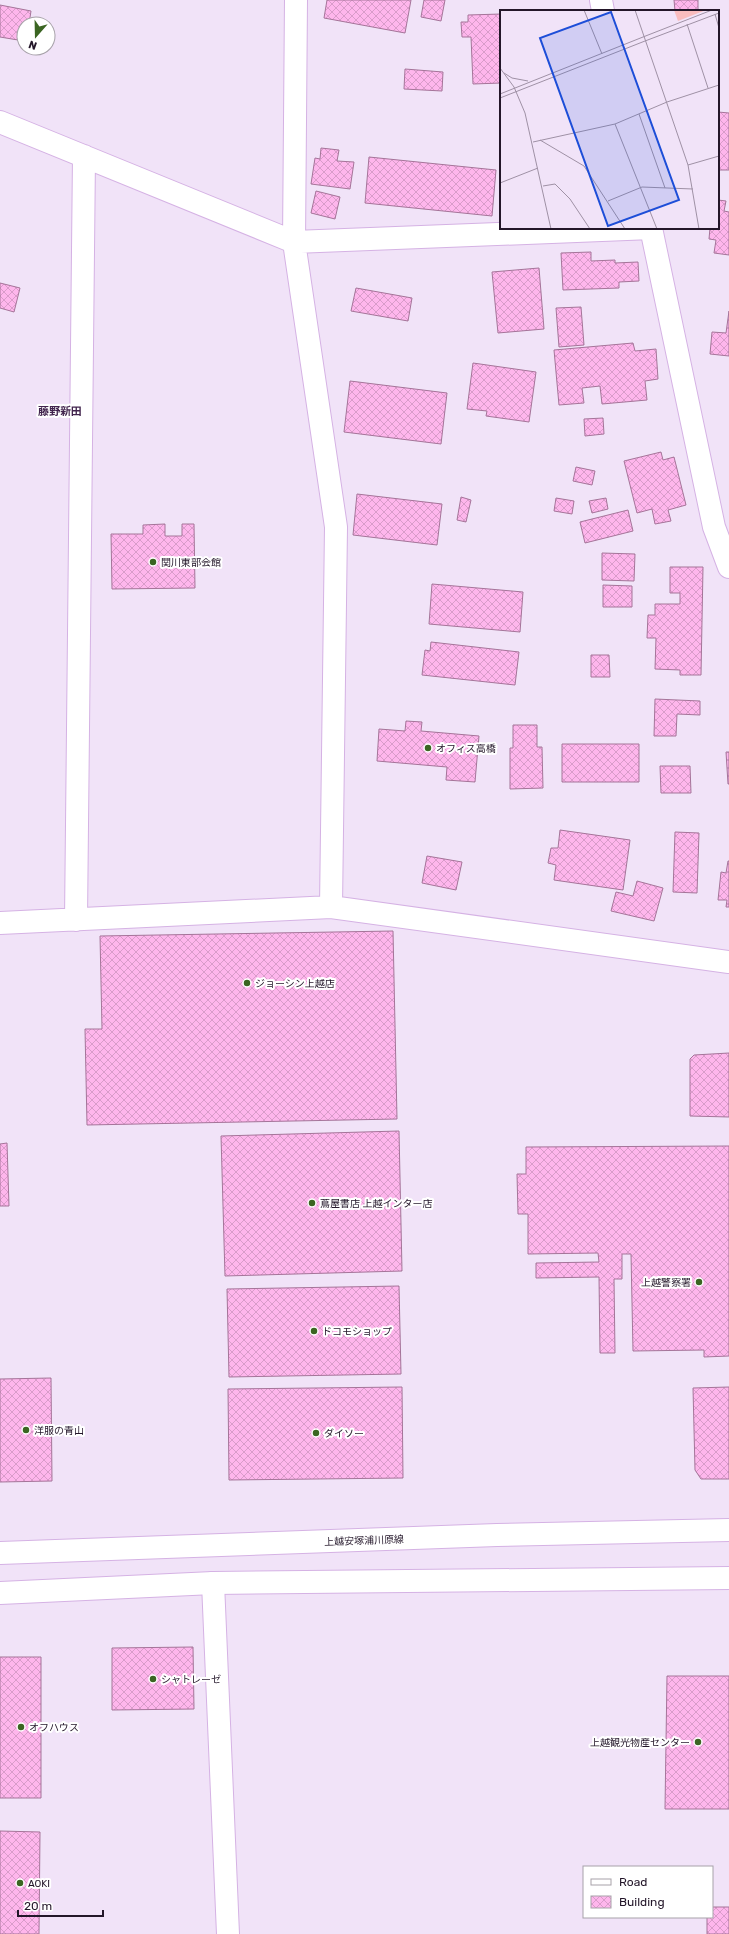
<svg xmlns="http://www.w3.org/2000/svg" width="729" height="1934" font-family="Rubik,'Noto Sans JP',sans-serif">
	<style>
		.building { fill: url(#building-cross-hatch); stroke: #a57499 }
		.lines { fill: none; stroke-linecap: round; stroke-linejoin: round }
		.minor-casing { stroke: #d5b2e4; stroke-width: 24 }
		.primary-casing { stroke: #d5b2e4; stroke-width: 24 }
		.minor { stroke: #fff; stroke-width: 22 }
		.primary { stroke: #fff; stroke-width: 22 }
		.poi-dot { fill: #3b6522; stroke: #fff; stroke-width: 1.5 }
		.labels { text-anchor: middle; stroke-width: 4; stroke-linejoin: round; paint-order: stroke }
		.poi-label { font-size: 10px; fill: #231629; stroke: #fff; text-anchor: start }
		.street-label { font-size: 10px; fill: #231629; stroke: #fff }
		.neighbourhood-label { font-size: 11px; font-weight: bold; fill: #41244d; stroke: #fff }
		.inset-road { fill: none; stroke: #9f91a5; stroke-width: 1 }
		.view { fill: #1d4ed8; fill-opacity: 0.15; stroke: #1d4ed8; stroke-width: 2 }
		.inset-edge { fill: none; stroke: #231629; stroke-width: 2 }
	</style>
	<defs>
		<pattern id="building-cross-hatch" width="8" height="8" patternUnits="userSpaceOnUse"><rect width="8" height="8" fill="#feb6ec"/><path d="M0 0l8 8M0 8l8-8" fill="none" stroke="#d99cca"/></pattern>
	</defs>
	<rect width="100%" height="100%" fill="#f1e3f8"/>
	<path class="building" d="M327,0H411L405,33L324,18Z
		M424,0H445L441,21L421,17Z
		M674,0H698V11H675Z
		M0,5L31,11L29,24H24V41L0,37Z
		M501,14V83L473,84L471,37H462L461,22H468V15Z
		M405,69L443,72L442,91L404,89Z
		M718,112L729,113V170H718Z
		M321,148L339,150L337,161L354,162L350,189L311,184L315,158L320,159Z
		M369,157L496,170L492,216L365,203Z
		M316,191L340,197L335,219L311,213Z
		M718,200L726,201L724,211L729,212V255L714,253L716,240L709,239L710,228H718Z
		M591,252V261L615,260V263L638,262L639,281L619,282V288L563,290L561,253Z
		M539,268L544,329L498,333L492,272Z
		M0,283L20,288L14,312L0,308Z
		M356,288L412,298L408,321L351,311Z
		M581,307L584,345L559,347L556,308Z
		M729,311V356L710,354L712,332L726,333Z
		M633,343L635,351L656,349L658,379L645,381L647,400L602,404L600,386L582,388L584,403L559,405L554,350Z
		M473,363L536,372L529,422L486,416L487,411L467,409Z
		M350,381L447,393L441,444L344,432Z
		M603,418L604,434L585,436L584,419Z
		M661,452L663,460L674,457L686,505L668,510L671,521L655,524L652,509L637,513L624,461Z
		M576,467L595,471L592,485L573,481Z
		M357,494L442,504L437,545L353,535Z
		M461,497L471,500L466,522L457,520Z
		M556,498L574,501L572,514L554,511Z
		M606,498L608,509L592,513L589,501Z
		M628,510L633,531L585,543L580,522Z
		M165,524V536H182V524H194L195,588L112,589L111,534H143V525Z
		M602,553L635,554L634,581L602,580Z
		M670,567H703L701,675H680V670L655,669L656,638H647L648,615H655V604H680V593H670Z
		M432,584L523,592L520,632L429,624Z
		M603,585L632,586V607H603Z
		M431,642L519,652L515,685L422,675L425,650L430,651Z
		M591,655H609L610,677H591Z
		M655,699L700,701V715L677,714L676,736H654Z
		M406,721L422,722L421,731L479,736L475,782L446,780L447,767L377,761L379,729L405,731Z
		M513,725H537V747H542L543,788L510,789V748H513Z
		M562,744H639V782H562Z
		M726,752H729V784H728Z
		M660,766H690L691,793H661Z
		M560,830L630,840L623,890L554,880L556,865L548,863L551,848H558Z
		M675,832L699,833L697,893L673,892Z
		M427,856L462,862L456,890L422,883Z
		M728,861H729V907H726L727,900H718L721,872L726,873Z
		M637,881L663,888L654,921L611,911L616,892L633,896Z
		M393,931L397,1119L87,1125L85,1029H102L100,936Z
		M729,1053V1117L690,1116V1059L694,1055Z
		M399,1131L402,1271L225,1276L221,1136Z
		M7,1143L9,1206H0V1144Z
		M729,1146V1356L704,1357V1350L633,1351L631,1254H622V1279H614L615,1353H600L599,1277L536,1278V1263L599,1262L598,1253L528,1254V1214H518L517,1174H526V1147Z
		M399,1286L401,1374L229,1377L227,1289Z
		M51,1378L52,1481L0,1482V1379Z
		M402,1387L403,1478L229,1480L228,1389Z
		M729,1387V1479H701L695,1470L693,1388Z
		M193,1647L194,1709L112,1710V1648Z
		M0,1657H41V1798H0Z
		M667,1676H729V1809H665Z
		M0,1831L40,1832L39,1934H0Z
		M712,1907H729V1934H707V1917H712Z"/>
	<g class="lines">
		<g class="minor-casing">
			<path id="minor" d="M296,0L294,242L336,527L331,907
				M601,0L603,11
				M0,122L294,242L652,228
				M651,228L714,527L729,567
				M76,920L84,156
				M0,923L331,907L729,962
				M213,1583L228,1934"/>
		</g>
		<g class="primary-casing">
			<path id="primary" d="M0,1553L497,1535L729,1530
				M0,1593L213,1583L729,1578"/>
		</g>
		<use href="#minor" class="minor"/>
		<use href="#primary" class="primary"/>
	</g>
	<g class="poi-dot">
		<circle cx="153" cy="562" r="4"/>
		<circle cx="428" cy="748" r="4"/>
		<circle cx="247" cy="983" r="4"/>
		<circle cx="312" cy="1203" r="4"/>
		<circle cx="699" cy="1282" r="4"/>
		<circle cx="314" cy="1331" r="4"/>
		<circle cx="26" cy="1430" r="4"/>
		<circle cx="316" cy="1433" r="4"/>
		<circle cx="153" cy="1679" r="4"/>
		<circle cx="21" cy="1727" r="4"/>
		<circle cx="698" cy="1742" r="4"/>
		<circle cx="20" cy="1883" r="4"/>
	</g>
	<g class="labels">
		<g class="poi-label">
			<text x="161" y="566">関川東部会館</text>
			<text x="436" y="752">オフィス高橋</text>
			<text x="255" y="987">ジョーシン上越店</text>
			<text x="320" y="1207">蔦屋書店 上越インター店</text>
			<text x="691" y="1286" text-anchor="end">上越警察署</text>
			<text x="322" y="1335">ドコモショップ</text>
			<text x="34" y="1434">洋服の青山</text>
			<text x="324" y="1437">ダイソー</text>
			<text x="161" y="1683">シャトレーゼ</text>
			<text x="29" y="1731">オフハウス</text>
			<text x="690" y="1746" text-anchor="end">上越観光物産センター</text>
			<text x="28" y="1887">AOKI</text>
		</g>
		<g class="street-label">
			<text transform="translate(364 1540) rotate(-2)" y="4">上越安塚浦川原線</text>
		</g>
		<g class="neighbourhood-label">
			<text x="60" y="415">藤野新田</text>
		</g>
	</g>
	<g transform="translate(500 10)">
		<rect width="219" height="219" fill="#f1e3f8"/>
		<path d="M174,0H206L178,11Z" fill="#f9bcbe"/>
		<path class="inset-road" d="M84,0L102,44M135,0L188,155L199,219M215,4L219,18M187,14L208,78M143,27L212,0M145,31L219,3M0,58L14,77L25,103L51,219M4,63L12,68L28,71M0,84L143,27M0,88L145,31M139,104L165,178M115,114L157,219M40,130L84,156L125,219M33,132L115,114L167,92L219,75M188,155L219,146M0,173L38,158M43,176L55,174L70,189L90,219M108,191L142,177L193,179"/>
		<path class="view" d="M111,2L179,190L108,216L40,28Z"/>
		<rect width="219" height="219" class="inset-edge"/>
	</g>
	<rect x="583" y="1866" width="130" height="52" fill="#ffffff" stroke="#a7a2a9"/>
	<rect x="591" y="1879" width="20" height="6" fill="#ffffff" stroke="#a7a2a9"/>
	<text x="619" y="1886" font-size="12" fill="#231629">Road</text>
	<rect x="591" y="1896" width="20" height="12" fill="url(#building-cross-hatch)" stroke="#a7a2a9"/>
	<text x="619" y="1906" font-size="12" fill="#231629">Building</text>
	<g transform="translate(36 36) rotate(200)"><circle r="19" fill="#ffffff" stroke="#a7a2a9"/>
	<path d="M0-3L7 15L0 10L-7 15Z" fill="#3b6522"/>
	<text y="-6" font-size="11" font-weight="bold" text-anchor="middle" fill="#231629">N</text>
	</g>
	<path d="M18 1910v6h85v-6" fill="none" stroke="#231629" stroke-width="2"/>
	<text x="24" y="1910" font-size="12" fill="#231629" stroke="#ffffff" stroke-width="3" paint-order="stroke">20 m</text>
</svg>
